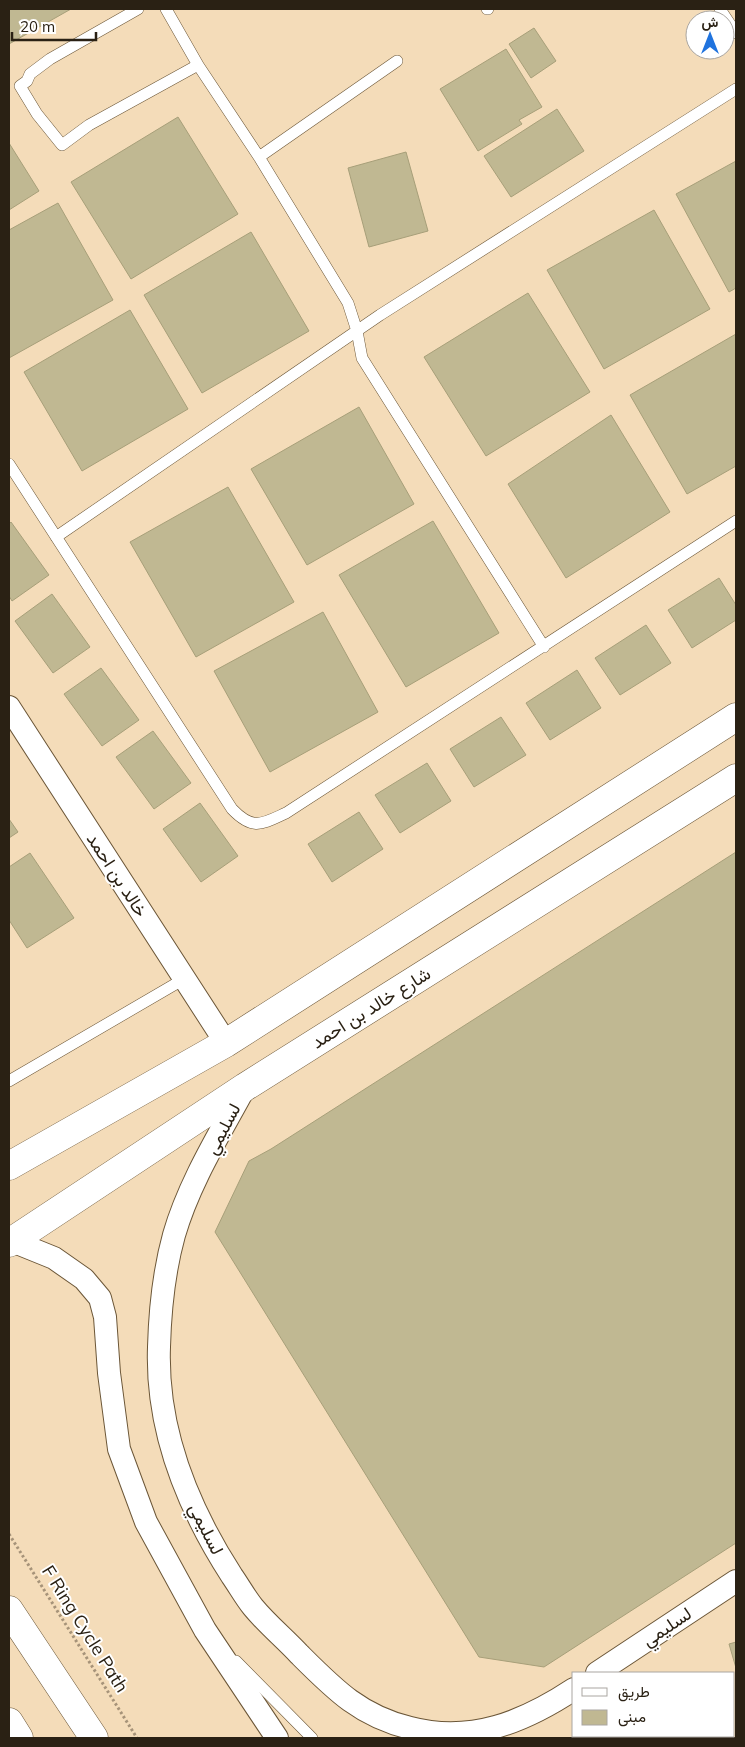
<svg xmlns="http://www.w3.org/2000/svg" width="745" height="1747" font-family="Mulish,Vazirmatn,sans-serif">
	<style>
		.building { fill: #c0b892; stroke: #a79f79 }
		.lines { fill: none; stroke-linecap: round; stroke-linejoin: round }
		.service-casing { stroke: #6b5637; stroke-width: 12 }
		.minor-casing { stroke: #6b5637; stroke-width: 24 }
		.secondary-casing { stroke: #6b5637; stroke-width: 29 }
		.primary-casing { stroke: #6b5637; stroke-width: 29 }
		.trunk-casing { stroke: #6b5637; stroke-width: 29 }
		.path { stroke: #a69379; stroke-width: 3; stroke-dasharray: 2.5 2.5; stroke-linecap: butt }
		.service { stroke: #fff; stroke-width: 11 }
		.minor { stroke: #fff; stroke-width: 22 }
		.secondary { stroke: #fff; stroke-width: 28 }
		.primary { stroke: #fff; stroke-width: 28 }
		.trunk { stroke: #fff; stroke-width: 28 }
		.labels { text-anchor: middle; stroke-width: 4; stroke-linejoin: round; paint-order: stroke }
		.street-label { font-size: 18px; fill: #2a2114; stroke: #fff }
	</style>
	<rect width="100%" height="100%" fill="#f4dcb9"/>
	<path class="building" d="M9,9H71L9,44Z
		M534,28L556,61L531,78L509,44Z
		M506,49L542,107L519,120L522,124L478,151L440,89Z
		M557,109L584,151L511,197L484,156Z
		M178,117L238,214L131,279L71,182Z
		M9,143L39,191L9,210Z
		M406,152L428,231L369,247L348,168Z
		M736,161V288L729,292L676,194Z
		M58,203L113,300L9,358V230Z
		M654,210L710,309L604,369L547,270Z
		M251,232L309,331L202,393L144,295Z
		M528,293L590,392L486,456L424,357Z
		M130,310L188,409L82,471L24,372Z
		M736,334V466L687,494L630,395Z
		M359,407L414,504L307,565L251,469Z
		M611,415L670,512L566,578L508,484Z
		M228,487L294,602L196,657L130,542Z
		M433,521L499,633L406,687L339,575Z
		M11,522L49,575L12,601L9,596V524Z
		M719,578L736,605V620L692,648L668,610Z
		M52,594L90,647L53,673L15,621Z
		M323,612L378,712L270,772L214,671Z
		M646,625L671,663L620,695L595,658Z
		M101,668L139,720L102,746L64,694Z
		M577,670L601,708L550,740L526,703Z
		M501,717L526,755L474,787L450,749Z
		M153,731L191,783L154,809L116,757Z
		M427,763L451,801L400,833L375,795Z
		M200,803L238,856L201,882L163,829Z
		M359,812L383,849L332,882L308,844Z
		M9,819L18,832L9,838Z
		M736,852V1543L544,1667L479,1657L215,1232L249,1161L271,1149Z
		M30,853L74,918L27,948L9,920V867Z
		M736,1642V1668L729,1644Z
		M602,1736H666L667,1738H603Z"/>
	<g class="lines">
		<g class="service-casing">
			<path id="service" d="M138,9L50,59L30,74L27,81L20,86L37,114L62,145L89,125L198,65
				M166,9L198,65L259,157L348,303L357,331L362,358L544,647
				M487,9H488
				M720,9L736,33
				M259,157L397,61
				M9,464L232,809C253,831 262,824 286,813L736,521
				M56,537L380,315L736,89
				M9,1081L184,979
				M236,1661L312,1738"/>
		</g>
		<g class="minor-casing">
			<path id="minor" d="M9,707L226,1043
				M245,1087C219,1135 189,1183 174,1235C164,1271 160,1310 159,1347C156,1429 188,1508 232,1576C239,1586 245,1597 253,1607C267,1624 284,1638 299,1654C334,1689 360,1716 410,1728C471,1744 524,1722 574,1689
				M12,1241L54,1258L84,1279L100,1298L105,1317L109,1373L119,1449L146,1522L205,1630L277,1738
				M597,1673L736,1581"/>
		</g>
		<g class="secondary-casing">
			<path id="secondary" d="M9,1166L226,1043L736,717
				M9,1243L245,1087L736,778"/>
		</g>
		<g class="primary-casing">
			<path id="primary" d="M9,1610L94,1738"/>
		</g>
		<g class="trunk-casing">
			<path id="trunk" d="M9,1722L19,1738"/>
		</g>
		<path class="path" d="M9,1534L137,1738"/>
		<use href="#service" class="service"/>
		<use href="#minor" class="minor"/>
		<use href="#secondary" class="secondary"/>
		<use href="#primary" class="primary"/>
		<use href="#trunk" class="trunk"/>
	</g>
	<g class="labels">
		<g class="street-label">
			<text transform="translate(117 875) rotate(57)" y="6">خالد بن احمد</text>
			<text transform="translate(371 1008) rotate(-32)" y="6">شارع خالد بن احمد</text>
			<text transform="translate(223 1129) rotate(-62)" y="6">لسليمي</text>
			<text transform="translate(206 1529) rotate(63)" y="6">لسليمي</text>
			<text transform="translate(667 1627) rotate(-34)" y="6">لسليمي</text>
			<text transform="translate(85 1629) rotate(58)" y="6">F Ring Cycle Path</text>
		</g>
	</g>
	<rect width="745" height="1747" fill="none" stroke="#2a2114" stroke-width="20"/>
	<rect x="572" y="1672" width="162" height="65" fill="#ffffff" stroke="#aaa6a1"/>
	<rect x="582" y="1688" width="25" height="8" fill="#ffffff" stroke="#aaa6a1"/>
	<text x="618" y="1697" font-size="15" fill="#2a2114">طريق</text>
	<rect x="582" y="1710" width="25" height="15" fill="#c0b892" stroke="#aaa6a1"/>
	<text x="618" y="1722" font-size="15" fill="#2a2114">مبنى</text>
	<g transform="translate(710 35)"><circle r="24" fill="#ffffff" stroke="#aaa6a1"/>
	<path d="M0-4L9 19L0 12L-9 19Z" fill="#2073de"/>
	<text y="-8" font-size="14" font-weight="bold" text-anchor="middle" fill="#2a2114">ش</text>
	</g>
	<path d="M12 32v8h84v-8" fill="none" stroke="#2a2114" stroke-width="2.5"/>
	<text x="20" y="32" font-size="15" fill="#2a2114" stroke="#ffffff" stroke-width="4" paint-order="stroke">20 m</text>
</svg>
